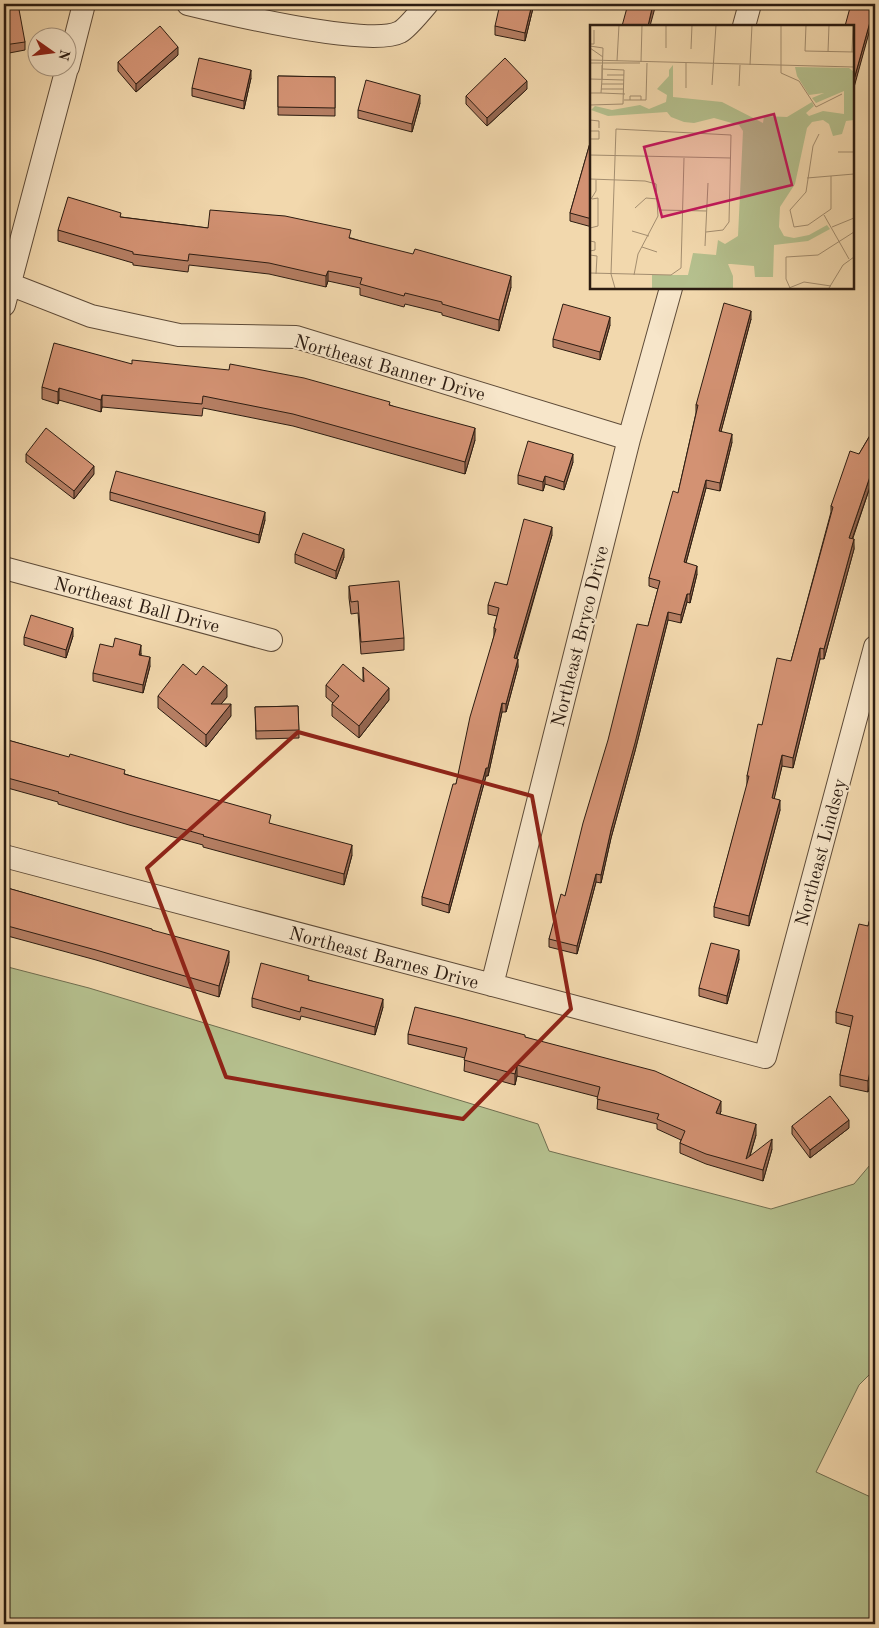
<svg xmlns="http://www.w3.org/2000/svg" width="879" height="1628" font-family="'Old Standard TT',serif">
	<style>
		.green { fill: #b5c08e; stroke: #706e50 }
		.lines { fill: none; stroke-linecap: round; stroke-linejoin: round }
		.street-casing { stroke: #5e4b38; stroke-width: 24 }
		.street { stroke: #f7e6ca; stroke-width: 22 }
		.wall { fill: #b57e63; stroke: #2c1c11 }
		.shaded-wall { fill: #946650; stroke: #2c1c11 }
		.building { fill: #d39273; stroke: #2c1c11 }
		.marked { fill: none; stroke: #8f2418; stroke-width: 4; stroke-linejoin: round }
		.labels { text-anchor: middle; stroke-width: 4; stroke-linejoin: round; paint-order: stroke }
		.street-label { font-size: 19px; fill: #2c1c11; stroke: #f7e6ca }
		.inset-road { fill: none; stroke: #a38d6f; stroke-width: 1 }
		.view { fill: #c2185b; fill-opacity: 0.15; stroke: #c2185b; stroke-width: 2.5 }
		.inset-edge { fill: none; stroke: #2c1c11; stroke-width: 2.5 }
	</style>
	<rect width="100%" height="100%" fill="#f2d8ad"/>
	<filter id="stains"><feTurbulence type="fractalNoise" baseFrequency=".004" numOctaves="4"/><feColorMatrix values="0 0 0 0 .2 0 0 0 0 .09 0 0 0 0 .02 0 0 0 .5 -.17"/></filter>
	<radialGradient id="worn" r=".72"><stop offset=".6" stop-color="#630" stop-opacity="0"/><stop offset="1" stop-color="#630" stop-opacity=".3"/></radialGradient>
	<path class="green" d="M4,966L89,988L538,1124L549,1151L771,1209L854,1184L875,1159V1369L859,1385L816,1472L875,1499V1624H4Z"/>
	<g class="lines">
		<g class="street-casing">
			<path id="street" d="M188,4C225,13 370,48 400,32C406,29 422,10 427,4
				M744,26L750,4
				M68,67L84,4
				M4,282L91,316L179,335L296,337L629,439
				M4,305L67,68
				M4,568L271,640
				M4,856L765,1057L875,647
				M492,985L629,439L671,288"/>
		</g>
		<use href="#street" class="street"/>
	</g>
	<path class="wall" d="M4,4L25,42V50L4,54Z
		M534,4L525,41L495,35V26Z
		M178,55L136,92L118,71V62Z
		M278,76L335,77V116L278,115Z
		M251,78L244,109L192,96V88Z
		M527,89L487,126L466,104V96Z
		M420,103L412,132L358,118V110Z
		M592,136V227L570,221V213Z
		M121,217L208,228L351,238L511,287L499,331L442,315V313L405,304L404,307L360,295V288L328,281L326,287L269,274L189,265L188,272L133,265V263L58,241V230Z
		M751,319L721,431L732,442L720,491L706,488L686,563L697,574L690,603L687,602L681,623L668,620L635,751L611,838L601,883L596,882L577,954L549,947V939L565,896L648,626L658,589L649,586V578L678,493L696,413V405Z
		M610,325L600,360L553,347V339Z
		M132,364L390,405L475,440L465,474L293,426L203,408L202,416L102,407L101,412L59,400L58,404L42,399V387Z
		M875,427V472L853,538L854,549L824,659H820L793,768L782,766L774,798L780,810L749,926L714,917V907L747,786V776L762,725L791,661L831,512V506L859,454Z
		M26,454L94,474L74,499L26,462Z
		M573,462L564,490L545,484L543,491L518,484V475Z
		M110,492L265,520L259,543L110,500Z
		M552,535L517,659L518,667L506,712H502L488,776H486L449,913L422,905V897L456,784L494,636V628L497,616L488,614V605Z
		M295,554L344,557L336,579L295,563Z
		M349,586L404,638V650L361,654L358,613L351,614L349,598Z
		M73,636L66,658L24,645V637Z
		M141,653V655L150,666L143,693L93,681V673Z
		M363,667L389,700L359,738L332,716V704L333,703L326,697V685L363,681Z
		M196,675L227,697L221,704L231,716L206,747L158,708V696Z
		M298,706L299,738L256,739L255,707Z
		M4,739L125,774L271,824L352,855L344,885L203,847V845L129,825L58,804V802L4,787Z
		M875,871V889L874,888V878Z
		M4,887L152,930L229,962L219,997L96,960L4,935Z
		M875,901V1058L868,1092L840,1086V1075L851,1027L836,1023V1012L868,926Z
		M739,959L727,1004L699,996V988Z
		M309,980L383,1007L375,1035L301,1016L300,1020L252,1007V998Z
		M408,1034L525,1037L721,1111L720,1114L756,1135L750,1156L772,1149L763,1181L706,1164L680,1153V1143L681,1140L657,1129V1124L597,1109L598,1097L517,1076L515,1085L464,1071L465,1058L408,1044Z
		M792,1126L849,1128L810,1158L792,1134Z"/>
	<path class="shaded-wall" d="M532,4H534L525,41V33Z
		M653,4H656L650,26H648Z
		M875,4V11L853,91V83Z
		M178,47V55L136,92V84Z
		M251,70V78L244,109V101Z
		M527,81V89L487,126V118Z
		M420,95V103L412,132V124Z
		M328,271V281L326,287V276Z
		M511,276V287L499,331V320Z
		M751,311V319L719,439V431Z
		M610,317V325L600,360V352Z
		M59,388V400L58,404V392Z
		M102,395V407L101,412V400Z
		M475,428V440L465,474V462Z
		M732,434V442L720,491V483Z
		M573,454V462L564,490V482Z
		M875,462V472L849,548V538Z
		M94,466V474L74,499V491Z
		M545,476V484L543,491V482Z
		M706,480V488L684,570V562Z
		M265,512V520L259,543V535Z
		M552,527V535L514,666V658Z
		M854,539V549L824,659V649Z
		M344,549V557L336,579V571Z
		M697,566V574L690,603V594Z
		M687,594V602L681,623V615Z
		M668,612V620L635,751L611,838L601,883V875L611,830Z
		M73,628V636L66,658V650Z
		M141,645V653L139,663V655Z
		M820,648V659L793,768V758Z
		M150,657V666L143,693V685Z
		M518,659V667L506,712V704Z
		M227,685V697L211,716V704Z
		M389,688V700L359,738V726Z
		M502,703V712L488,776V768Z
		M231,704V716L206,747V735Z
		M782,755V766L772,808V798Z
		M486,768V776L449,913V905Z
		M780,800V810L749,926V916Z
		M352,845V855L344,885V874Z
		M596,874V882L577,954V946Z
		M739,950V959L727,1004V996Z
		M229,951V962L219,997V986Z
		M383,999V1007L375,1035V1027Z
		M875,1024V1035L873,1034Z
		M875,1048V1058L868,1092V1081Z
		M517,1065V1076L515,1085V1074Z
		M721,1101V1111L716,1124V1113Z
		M849,1120V1128L810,1158V1150Z
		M756,1124V1135L747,1165L746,1159Z
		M772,1139V1149L763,1181V1170Z"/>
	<path class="building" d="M4,4H18L25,42L4,45Z
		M500,4H532L525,33L495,26Z
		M628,4H653L648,26H622Z
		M851,4H875L853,83V26H845Z
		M160,26L178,47L136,84L118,62Z
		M199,58L251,70L244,101L192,88Z
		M505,58L527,81L487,118L466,96Z
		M278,76L335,77V108L278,107Z
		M366,80L420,95L412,124L358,110Z
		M592,136V219L570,213Z
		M68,197L121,213L120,217L208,228L210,210L285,216L351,230L349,238L413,254L415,249L511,276L499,320L442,304V302L405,293L404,296L360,284L362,278L328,271L326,276L269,263L189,254L188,261L133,254V252L58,230Z
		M724,303L751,311L719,431L732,434L720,483L706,480L684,562L697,566L690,594H687L681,615L668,612L635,743L611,830L601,875L596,874L577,946L549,939L561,894L565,896L583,823L608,740L637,624L648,626L660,581L649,578L673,491L678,493L698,405H696Z
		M563,304L610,317L600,352L553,339Z
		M54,343L132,364V360L229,370L230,364L304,378L390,402L389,405L475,428L465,462L293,414L203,396L202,404L102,395L101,400L59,388L58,392L42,387Z
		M875,427V462L849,538L854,539L824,649L820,648L793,758L782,755L772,798L780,800L749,916L714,907L749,776H747L758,724L762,725L777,658L791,661L833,507L831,506L850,451L859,454Z
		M46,428L94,466L74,491L26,454Z
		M528,441L573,454L564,482L545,476L543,482L518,475Z
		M116,471L265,512L259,535L110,492Z
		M524,519L552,527L514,658L518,659L506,704L502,703L488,768H486L449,905L422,897L453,784H456L470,717L496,629L494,628L499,608L488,605L495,582L507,585Z
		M303,533L344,549L336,571L295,554Z
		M399,581L404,638L361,642L358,601L351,602L349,586Z
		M31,615L73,628L66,650L24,637Z
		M115,638L141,645L139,655L150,657L143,685L93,673L100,644L113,647Z
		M183,664L196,675L203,666L227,685L211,704H231L206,735L158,696Z
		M343,664L364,682L363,667L389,688L359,726L332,704L339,696L326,685Z
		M298,706L299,730L256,731L255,707Z
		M4,739L69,757L70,754L125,770L124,774L271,815L269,823L352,845L344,874L203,836L204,835L129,814L58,793L59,792L4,777Z
		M4,887L152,929V930L229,951L219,986L96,950L4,925Z
		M875,901V1024L873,1034L875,1035V1048L868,1081L840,1075L853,1016L836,1012L859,924L868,926Z
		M711,943L739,950L727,996L699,988Z
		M261,963L309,976L308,980L383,999L375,1027L301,1007L300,1012L252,998Z
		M415,1007L460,1018L525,1035V1037L655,1071L721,1101L716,1113L756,1124L746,1159L772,1139L763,1170L706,1154L680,1143L685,1131L657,1119L659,1114L597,1099L600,1087L517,1065L515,1074L464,1060L467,1048L408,1034Z
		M830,1096L849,1120L810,1150L792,1126Z"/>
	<path class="marked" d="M298,732L532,796L571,1009L463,1119L226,1077L147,868Z"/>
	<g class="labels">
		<g class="street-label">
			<text transform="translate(390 367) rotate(16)" y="7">Northeast Banner Drive</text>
			<text transform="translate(137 604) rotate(15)" y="7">Northeast Ball Drive</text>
			<text transform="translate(579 636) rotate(-76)" y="7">Northeast Bryco Drive</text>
			<text transform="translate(820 852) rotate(-75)" y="7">Northeast Lindsey</text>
			<text transform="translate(384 957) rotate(15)" y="7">Northeast Barnes Drive</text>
		</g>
	</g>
	<g transform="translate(590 25)">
		<rect width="264" height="264" fill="#f2d8ad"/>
		<path d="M83,40V72L132,77L173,98L174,91L197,92L222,77L224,81L216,88L219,91L233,86L254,89V66L226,78L222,73L234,68L219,70L207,51L205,42L259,43L264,47V95L256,96L252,109L243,111L239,99L233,95L222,97L217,103L205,159L190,182L189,202L194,211L204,213L219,210L237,200L240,204L218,216L184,220L183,252H165L164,241L141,239H138L143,251V263H62V250H98L103,228L126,230L128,215L135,219L148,211L153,106L149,100L124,93L104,98L94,97L81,92L77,87L18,91L1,85L5,81L22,85L50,80L59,84L76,77L77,70L67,64L79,51V45Z" fill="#b5c08e"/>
		<path class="inset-road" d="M191,0V48L209,56L226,82L252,69M216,0L215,26L264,27M0,19H4V5M0,21L13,23L12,54V40M0,23L13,32M76,23V0M101,24L102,0M238,27L239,0M262,27L263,0M0,35L264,42M27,36L29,0M51,37L52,0M0,38H50M96,38V63M160,40L162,0M17,50H34M0,54L34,55M12,59H34M122,60L126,0M149,61L150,40M11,64H34M0,68H11L12,54M11,68L35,69M34,75H56L57,38M40,75V71H51V75M0,80L33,79L34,45L13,44M0,95L9,96V103M0,106H9V114H0M229,109L223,121L216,167L200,185L204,202L218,200L241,184V151M248,127H264M264,128V149M0,130L141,133M217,153L264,149M0,154L55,156L66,159L68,191L48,229L44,250M1,174L6,166V155M45,183L56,173L68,174M69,185L117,186M234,190L259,234M242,202L264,193M0,203L8,201V173L2,174M42,206L59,211M0,216L5,217V225L0,226M115,221L118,158M52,222L67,227M0,230L7,231L6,249M0,248L81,250L91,243L94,133M25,263L21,249L26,104L141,110L139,197L133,205L116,207M199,263L214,257L241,261M200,263L196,254V232L228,230L264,207M239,263L253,240L264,232"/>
		<path class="view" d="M184,89L202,160L72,192L54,122Z"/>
		<rect width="264" height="264" class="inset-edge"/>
	</g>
	<rect width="879" height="1628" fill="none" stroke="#f2d8ad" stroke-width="20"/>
	<rect x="5" y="5" width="869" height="1618" fill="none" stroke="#2c1c11" stroke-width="2.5"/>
	<rect x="10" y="10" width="859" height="1608" fill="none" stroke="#2c1c11"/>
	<g transform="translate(52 52) rotate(104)"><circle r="24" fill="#f7e6ca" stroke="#a69580"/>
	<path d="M0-4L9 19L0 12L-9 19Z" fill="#8f2418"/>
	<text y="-8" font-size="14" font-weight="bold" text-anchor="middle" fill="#2c1c11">N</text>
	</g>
	<rect width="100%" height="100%" filter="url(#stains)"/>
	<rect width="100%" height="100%" fill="url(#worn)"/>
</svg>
